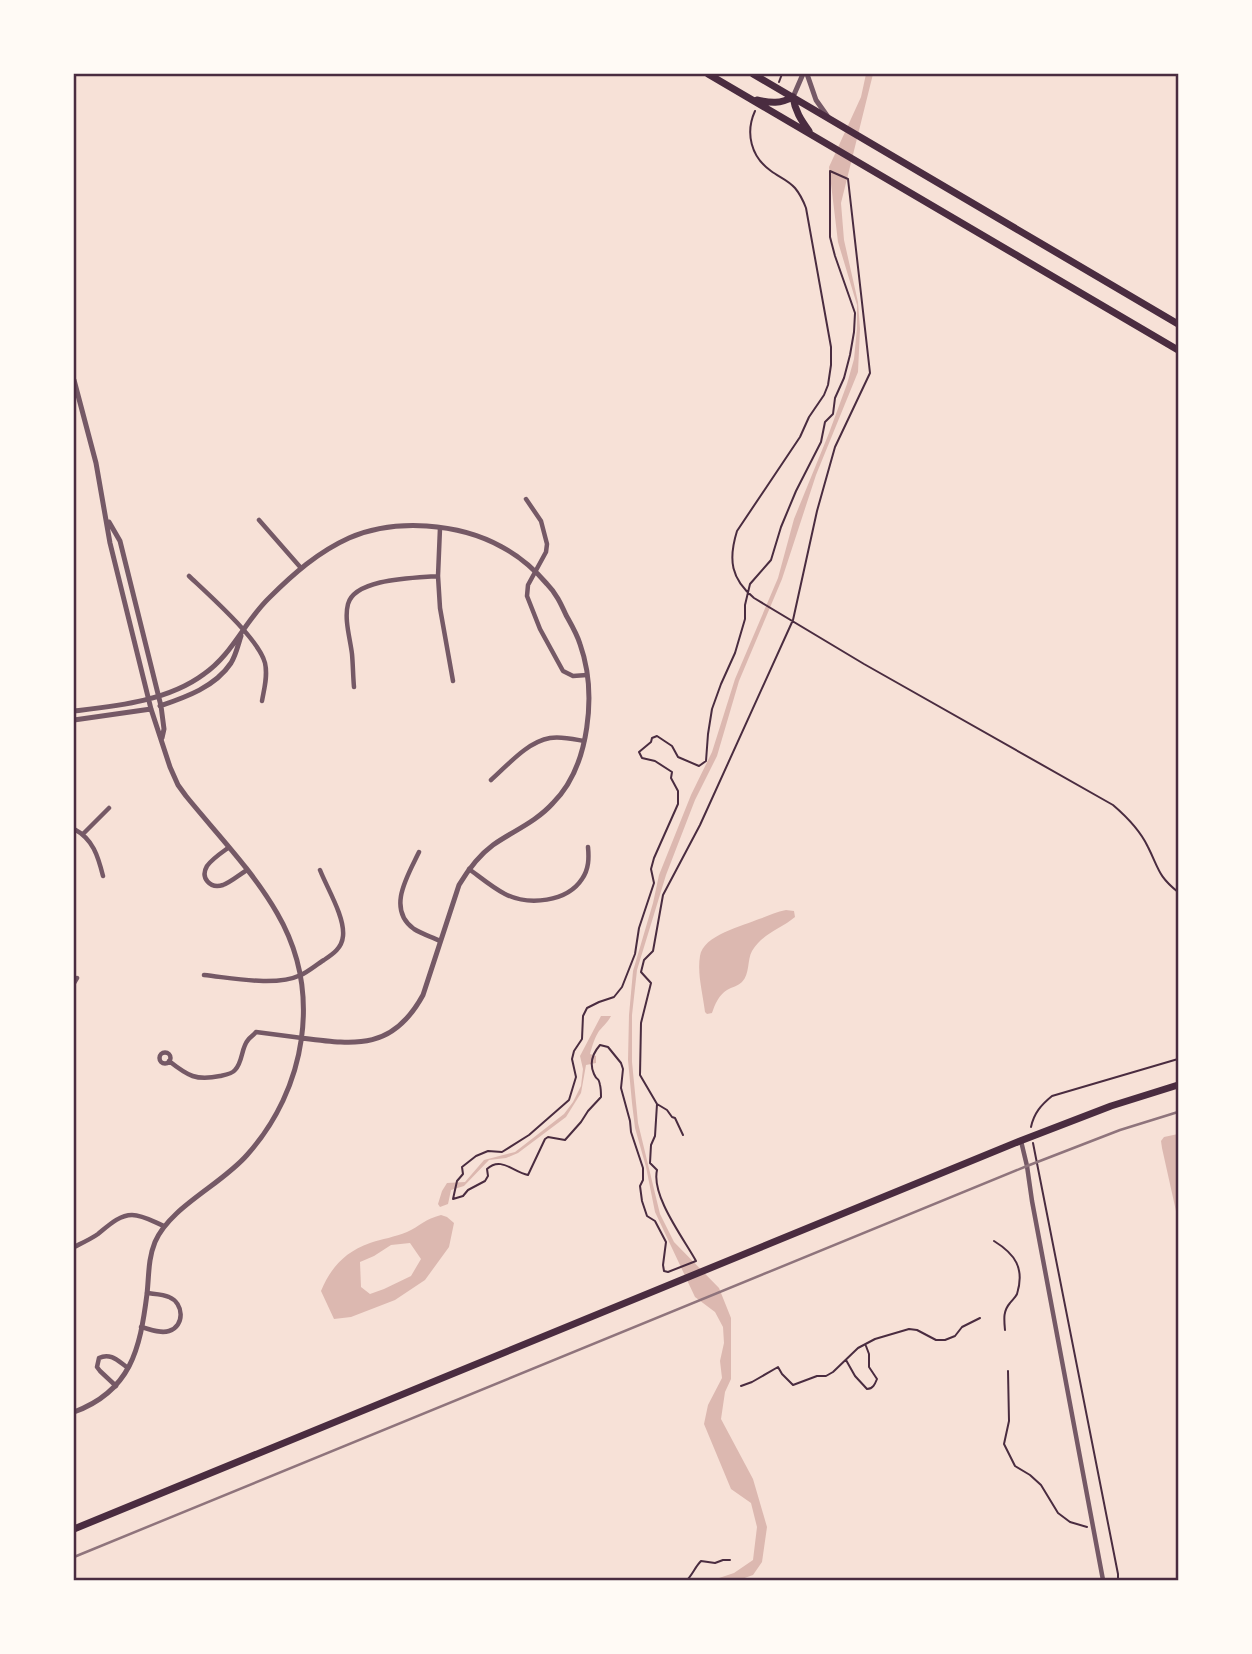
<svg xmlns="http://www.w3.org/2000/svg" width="1252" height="1654" font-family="'Golos Text',sans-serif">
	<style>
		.water { fill: #dcb8b0; fill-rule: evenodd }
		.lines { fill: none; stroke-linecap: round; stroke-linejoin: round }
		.path { stroke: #4a2c40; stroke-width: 2 }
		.minor { stroke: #755966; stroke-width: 4.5 }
		.tertiary { stroke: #755966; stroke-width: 5 }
		.primary { stroke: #4a2c40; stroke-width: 7 }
		.rail { stroke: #8f747c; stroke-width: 2.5 }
		.neatline { fill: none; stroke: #4a2c40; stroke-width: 2.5 }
	</style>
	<rect width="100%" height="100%" fill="#f7e1d7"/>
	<path class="water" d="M866,74H873L841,203L844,240L858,302L860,329L858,372L816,475L782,579L739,681L717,756L695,800L666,875L637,970L632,1015V1062L638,1123L660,1214L674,1242L719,1288L731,1318V1379L725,1392L721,1419L753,1479L767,1527L762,1562L753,1575L739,1580H713L734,1573L753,1560L757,1527L751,1503L731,1489L704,1424L708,1405L722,1378L720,1361L724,1343L723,1327L715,1312L695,1297L655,1212L646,1167L635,1128L632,1103L628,1060L629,1015L633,971L653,903L659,875L691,795L712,752L735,679L778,578L794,519L829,433L847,384L854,359L857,328V305L838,242L829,167L861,97Z
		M786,910L794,911L795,917C781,929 763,933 752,951C747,960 750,974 742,982C738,986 732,987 727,990C719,995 715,1004 712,1013L707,1014L705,1012C703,994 697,974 700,956C703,935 743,926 759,919C768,916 776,912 786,910Z
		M601,1016H611C608,1022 604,1025 599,1031C595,1037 592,1046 590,1054L596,1056V1063L586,1065L581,1093L566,1117L518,1153L506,1158L489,1160L464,1186L451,1190L448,1204L440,1207L438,1204L442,1191L447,1183L465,1182L484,1160L515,1152L564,1114L573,1102L581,1086L583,1069L580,1056Z
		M1178,1134V1212L1176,1211L1162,1148L1161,1141L1164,1137Z
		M441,1215L447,1217L454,1223L449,1247L425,1280L395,1300L351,1317L334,1319L321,1291C331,1267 345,1252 370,1243C382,1239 395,1237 407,1232C420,1226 425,1219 441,1215ZM410,1243L421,1259L411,1276L384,1289L370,1294L361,1287L360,1262L374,1256L391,1245Z"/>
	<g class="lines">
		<path class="path" d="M779,82L782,74
			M755,111C745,133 751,157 771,171C779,177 788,180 795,188C800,194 803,200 806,208L831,347V365L828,385L824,395L809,417L800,437L737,531C728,560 731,579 754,598L864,664L1113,805C1127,817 1140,830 1148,847C1159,869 1158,876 1178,892
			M657,1104L655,1136L651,1145L650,1163L657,1170C651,1196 684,1239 696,1261L668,1272L664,1271L663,1265L666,1242L655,1221L647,1216L642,1201L640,1186L643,1180V1168L631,1132L630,1121L621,1088L623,1069L621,1063L608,1047L600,1045C593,1053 589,1063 594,1074C598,1083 598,1075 600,1085C601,1089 601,1093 601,1097L588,1111L581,1122L565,1140L548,1137L545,1139L528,1175C513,1172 501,1156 487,1169L488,1176L485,1181L468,1190L463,1196L453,1199L457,1181L463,1174L462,1167L476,1156L488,1151L502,1152L529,1135L569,1100L576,1077L572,1059L574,1051L582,1039L583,1016L587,1008L599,1002L614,997L622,987L635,954L639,928L654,883L651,869L654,858L678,804V791L671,778L672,772L655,761L642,758L639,752L651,742L652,738L657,736L672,746L678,757L699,766L706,761L708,734L712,709L721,684L735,653L745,619V605L750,584L771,560L781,527L796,491L821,442L825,422L833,414L835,398L844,378L850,355L854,332L855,313L835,256L830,237V171L848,179L870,373L835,447L817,511L793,620L700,825L663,895L653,951L644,960L641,972L651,983L641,1023L640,1075L657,1104L667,1110L672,1117L675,1118L683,1135
			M1031,1127C1034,1113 1041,1105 1052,1096L1178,1059
			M1033,1143L1118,1574V1580
			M994,1241C1015,1254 1025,1268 1017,1294C1015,1298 1013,1299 1010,1303C1003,1311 1004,1319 1005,1330
			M846,1360L855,1376L867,1389C873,1389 875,1384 877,1379L869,1367V1354L866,1346
			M1008,1371L1009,1421L1004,1444L1015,1466L1030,1475L1041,1485L1058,1513L1070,1522L1087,1527
			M741,1386L752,1382L778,1367L782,1374L793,1385L817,1376H826L833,1372L858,1348L875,1339L909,1329L917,1330L936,1340H945L955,1336L962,1327L980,1318
			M687,1580C693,1574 695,1567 701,1561L715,1563L723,1560H730"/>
		<path class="minor" d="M526,499L541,521L547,544L546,552L528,585L527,596L540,629L563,671L573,676L587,675
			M259,520L301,568
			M440,528L438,576L440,608L453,681
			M189,576C208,594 259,639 265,663C268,676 264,689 262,701
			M354,687C353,676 353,665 352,654C350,638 344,619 348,604C355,578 416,578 438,576
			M491,780C508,765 527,742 550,738C561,736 573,739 584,741
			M74,829C93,839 98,856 103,876
			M83,834L109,808
			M228,848C221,853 212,859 207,866C200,878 210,889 223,885C231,882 239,875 247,870
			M419,852C408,875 386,909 414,929C422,934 432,937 440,941
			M469,869C480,877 493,888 505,894C529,906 567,902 582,879C589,869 589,858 588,847
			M204,975C233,978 275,987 301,975C309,971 316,965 324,960C333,954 342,948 343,936C345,917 327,888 320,870
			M74,983L77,978
			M159.5 1058a5.5 5.5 0 1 1 11 0a5.5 5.5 0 1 1-11 0Z
			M169,1061C188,1076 196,1081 220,1076C225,1075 232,1074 235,1070C243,1062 241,1048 248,1040C250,1037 254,1035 256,1032L302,1038
			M1021,1141L1027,1166L1032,1201L1103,1580
			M74,1247C82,1243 91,1239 98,1234C108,1226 119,1215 132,1215C143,1215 154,1222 164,1226
			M141,1327C150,1329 160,1334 169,1331C185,1326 184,1303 169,1297C163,1294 154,1294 147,1293
			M116,1386L100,1371L97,1367L99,1358C111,1352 119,1362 128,1368"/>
		<path class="tertiary" d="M807,74L816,100L828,117
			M793,97L803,74
			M74,380L96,463L110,543L151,709L170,767L178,785L186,796C216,833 253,871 277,913C323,992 306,1089 247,1155C221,1185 170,1207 155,1242C148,1259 149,1276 147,1294C140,1349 131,1391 74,1412
			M109,522L120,541L161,706L164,729L162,738
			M160,706C186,697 215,687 231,663C236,655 238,645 241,636
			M74,711C117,706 168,701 204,674C232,655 245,621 269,598C293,574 318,552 349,538C395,518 459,523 502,547C519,556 535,570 547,584C556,593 561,604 566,615C571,624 577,634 580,644C597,692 590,766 553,803C536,822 513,831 493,845C478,856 468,870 459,885L423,995C393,1050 357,1045 302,1038
			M74,720L151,709"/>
		<path class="primary" d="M708,74L1178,350
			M753,74L1178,324
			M793,97C795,111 801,120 809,131
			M757,100C771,103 780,104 793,97
			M74,1529L1020,1141L1111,1106L1178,1085"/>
		<path class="rail" d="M74,1557L1027,1166L1120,1130L1178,1112"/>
	</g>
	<rect width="1252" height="1654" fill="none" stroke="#fffaf5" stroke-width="150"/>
	<rect x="75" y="75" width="1102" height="1504" class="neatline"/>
</svg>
